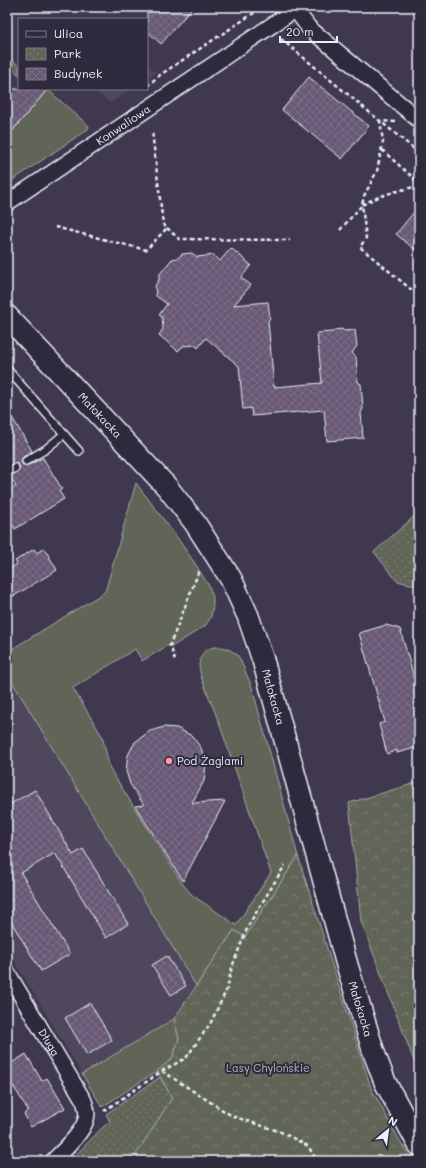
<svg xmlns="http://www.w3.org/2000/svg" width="426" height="1168" font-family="Mali,sans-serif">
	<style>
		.built { fill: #4f465c }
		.grass { fill: #606558; stroke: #a4aba8 }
		.forest { fill: url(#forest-crowns); stroke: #a4aba8 }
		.park { fill: url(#park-dots); stroke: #a4aba8 }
		.building { fill: url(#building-cross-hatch); stroke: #e8f1f8 }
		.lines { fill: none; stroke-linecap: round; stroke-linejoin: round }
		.service-casing { stroke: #e8f1f8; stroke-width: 10 }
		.minor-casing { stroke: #e8f1f8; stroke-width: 18 }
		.secondary-casing { stroke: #e8f1f8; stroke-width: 24 }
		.path { stroke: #e8f1f8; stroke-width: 2.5; stroke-dasharray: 4 3; stroke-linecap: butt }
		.service { stroke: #2f2a3d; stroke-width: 7 }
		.minor { stroke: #2f2a3d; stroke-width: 15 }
		.secondary { stroke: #2f2a3d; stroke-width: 21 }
		.poi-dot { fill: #ff9aa2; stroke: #2f2a3d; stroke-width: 1.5 }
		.labels { text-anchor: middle; stroke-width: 4; stroke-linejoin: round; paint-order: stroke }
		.street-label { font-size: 11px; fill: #e8f1f8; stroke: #2f2a3d }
		.poi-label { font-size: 11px; fill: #e8f1f8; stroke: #2f2a3d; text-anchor: start }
		.park-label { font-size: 11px; fill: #b2b9b8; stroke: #2f2a3d }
	</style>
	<defs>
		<pattern id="forest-crowns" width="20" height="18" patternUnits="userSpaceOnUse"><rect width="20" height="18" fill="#606558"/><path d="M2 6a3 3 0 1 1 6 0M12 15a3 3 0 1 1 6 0" fill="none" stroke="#777c71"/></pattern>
		<pattern id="park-dots" width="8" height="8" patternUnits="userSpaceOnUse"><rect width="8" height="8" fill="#606558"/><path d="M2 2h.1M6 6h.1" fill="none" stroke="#777c71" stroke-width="1.8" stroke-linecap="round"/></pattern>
		<pattern id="building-cross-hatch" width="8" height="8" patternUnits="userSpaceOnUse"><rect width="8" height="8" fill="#675874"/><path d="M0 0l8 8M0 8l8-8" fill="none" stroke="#7d7089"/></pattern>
	</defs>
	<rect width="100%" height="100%" fill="#40384e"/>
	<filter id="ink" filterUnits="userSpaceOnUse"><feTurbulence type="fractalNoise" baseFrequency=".025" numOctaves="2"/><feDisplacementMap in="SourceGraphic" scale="8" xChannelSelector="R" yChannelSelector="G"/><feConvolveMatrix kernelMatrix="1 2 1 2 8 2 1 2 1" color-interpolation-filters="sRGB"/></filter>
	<g filter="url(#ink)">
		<path class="built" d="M147,64L156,73L147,79Z
			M93,89H131L110,103Z
			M7,673L196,986L174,1019L82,1074L7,949Z"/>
		<path class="grass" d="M7,56L19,66V75L7,64Z
			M47,89L89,126L88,129L7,184V121L15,128Z
			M136,483L176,536L196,565L209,586L213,597V606L211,617L205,626L173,646H167L142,661L135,649L73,688L102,736L110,769L182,883L192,895L236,925L271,873L218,720L201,677L199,665L201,656L206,650L214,647H222L230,650L236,654L239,657L252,687L298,856L245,937L234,930L196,986L7,673V652L105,592Z
			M174,1019L179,1039L172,1059L157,1071L102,1107L82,1074Z"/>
		<path class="forest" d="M419,782V1074L361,921L349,803Z
			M298,856L371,1088L401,1143L413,1161H131L172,1098L157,1071L172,1059L179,1039L174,1019L234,930L245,937Z"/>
		<path class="park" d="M419,512V586L397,581L374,552Z
			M160,1077L172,1098L133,1159L131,1161H70L103,1127L110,1122L106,1114Z"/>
		<path class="building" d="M147,7H193L161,44L147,31Z
			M309,77L369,126L342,159L282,110Z
			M7,89H48L7,137Z
			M419,206V253L396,234Z
			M231,248L251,265L241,278L251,285L234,305L268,302L270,318L268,321L274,387L322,383L317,333L333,332L334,330L342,329L344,331L355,330L357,346L352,353L356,357L358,382L361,384L363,409L361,412L363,438L327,441L324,410L252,416L251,408L243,409L239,366L206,338L198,348L195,345L183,346L178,351L159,335L163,329L162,317L159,315L167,304L156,296L155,286L159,280V275L172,259L178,258L182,254L192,253L197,257L214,255L220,261Z
			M7,409L32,451L22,458V464L26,466L43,458L62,489L59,491L64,499L15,529L7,515V492L16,486L10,476L18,472L20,468L18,464L16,463L7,466Z
			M44,548L57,570L7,600V571L17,564L15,561L34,549L37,553Z
			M386,625L400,629L419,695V747L397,753V750L387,754L379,724L385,722L359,633Z
			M164,727L177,728L192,736L201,748L206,764L204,781L192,803L225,801L183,881L135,806L144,805L130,784L126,771L128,755L135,742L150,731Z
			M35,790L73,855L83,849L128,924L106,938L55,853L21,873L70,954L41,971L7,915V806Z
			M167,956L186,986L171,995L152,965Z
			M90,1003L112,1040L87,1055L65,1018Z
			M26,1054L42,1081L47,1078L65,1108L31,1127L24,1114L28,1110L7,1076V1066Z"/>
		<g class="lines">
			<g class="service-casing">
				<path id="service" d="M7,369L79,451
					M26,461L46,449L64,434
					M7,472L15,468"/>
			</g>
			<g class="minor-casing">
				<g id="minor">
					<path d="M295,9L309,28L419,120"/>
					<path id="s1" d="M7,203L299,7"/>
					<path id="s2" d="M7,972L84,1101C86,1107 88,1113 86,1119C83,1133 63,1151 53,1161"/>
				</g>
			</g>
			<g class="secondary-casing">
				<g id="secondary">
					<path id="s3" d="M7,316L167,487L195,523L231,579L248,616L263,660L347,965L374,1053L385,1082L419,1145"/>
				</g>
			</g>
			<path class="path" d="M281,39L380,121L395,122
				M147,86L160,75L263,7
				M382,150L419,183
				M419,186C399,190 380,195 362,205L366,238L360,247L419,296
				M55,227L146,250L167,228L163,224L152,131
				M167,228L179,239L290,240
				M340,230L362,205L364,196L377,171L383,142L380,121L419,153
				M175,660L170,645L199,571
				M162,1071L232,1116L281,1132L308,1146L317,1161
				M104,1111L162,1071L186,1058L210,1024L227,989L232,967L248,926L285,865"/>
			<use href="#service" class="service"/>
			<use href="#minor" class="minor"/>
			<use href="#secondary" class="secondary"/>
		</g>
	</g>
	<circle class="poi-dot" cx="169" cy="761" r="4"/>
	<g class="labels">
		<g class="street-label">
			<text dy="4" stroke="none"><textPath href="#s1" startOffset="140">Konwaliowa</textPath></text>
			<text dy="4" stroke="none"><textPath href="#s3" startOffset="136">Małokacka</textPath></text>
			<text dy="4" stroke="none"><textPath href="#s3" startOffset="472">Małokacka</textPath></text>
			<text dy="4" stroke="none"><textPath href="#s3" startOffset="796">Małokacka</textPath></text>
			<text dy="4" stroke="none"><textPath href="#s2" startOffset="82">Długa</textPath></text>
		</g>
		<g class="poi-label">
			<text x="177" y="765">Pod Żaglami</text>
		</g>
		<g class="park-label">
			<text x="268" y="1072">Lasy Chylońskie</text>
		</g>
	</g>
	<rect width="426" height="1168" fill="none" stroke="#2f2a3d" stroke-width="24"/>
	<rect x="12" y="12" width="402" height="1144" fill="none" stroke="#e8f1f8" stroke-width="1.5" filter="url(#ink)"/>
	<rect x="18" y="18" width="130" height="72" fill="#2f2a3d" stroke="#797a88"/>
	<rect x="26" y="31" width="20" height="6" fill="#2f2a3d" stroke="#797a88"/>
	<text x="54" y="38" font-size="12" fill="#e8f1f8">Ulica</text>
	<rect x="26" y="48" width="20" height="12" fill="url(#park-dots)" stroke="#797a88"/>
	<text x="54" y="58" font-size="12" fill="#e8f1f8">Park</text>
	<rect x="26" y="68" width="20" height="12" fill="url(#building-cross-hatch)" stroke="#797a88"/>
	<text x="54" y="78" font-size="12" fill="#e8f1f8">Budynek</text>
	<g transform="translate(388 1130) rotate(29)" stroke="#2f2a3d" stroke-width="3" paint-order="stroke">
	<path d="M0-3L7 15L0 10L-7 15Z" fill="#e8f1f8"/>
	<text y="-6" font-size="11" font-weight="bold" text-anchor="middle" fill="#e8f1f8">N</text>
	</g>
	<path d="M280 36v6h57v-6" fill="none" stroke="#e8f1f8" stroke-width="2"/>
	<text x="286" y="36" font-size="12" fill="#e8f1f8" stroke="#2f2a3d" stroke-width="3" paint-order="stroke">20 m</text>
</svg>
